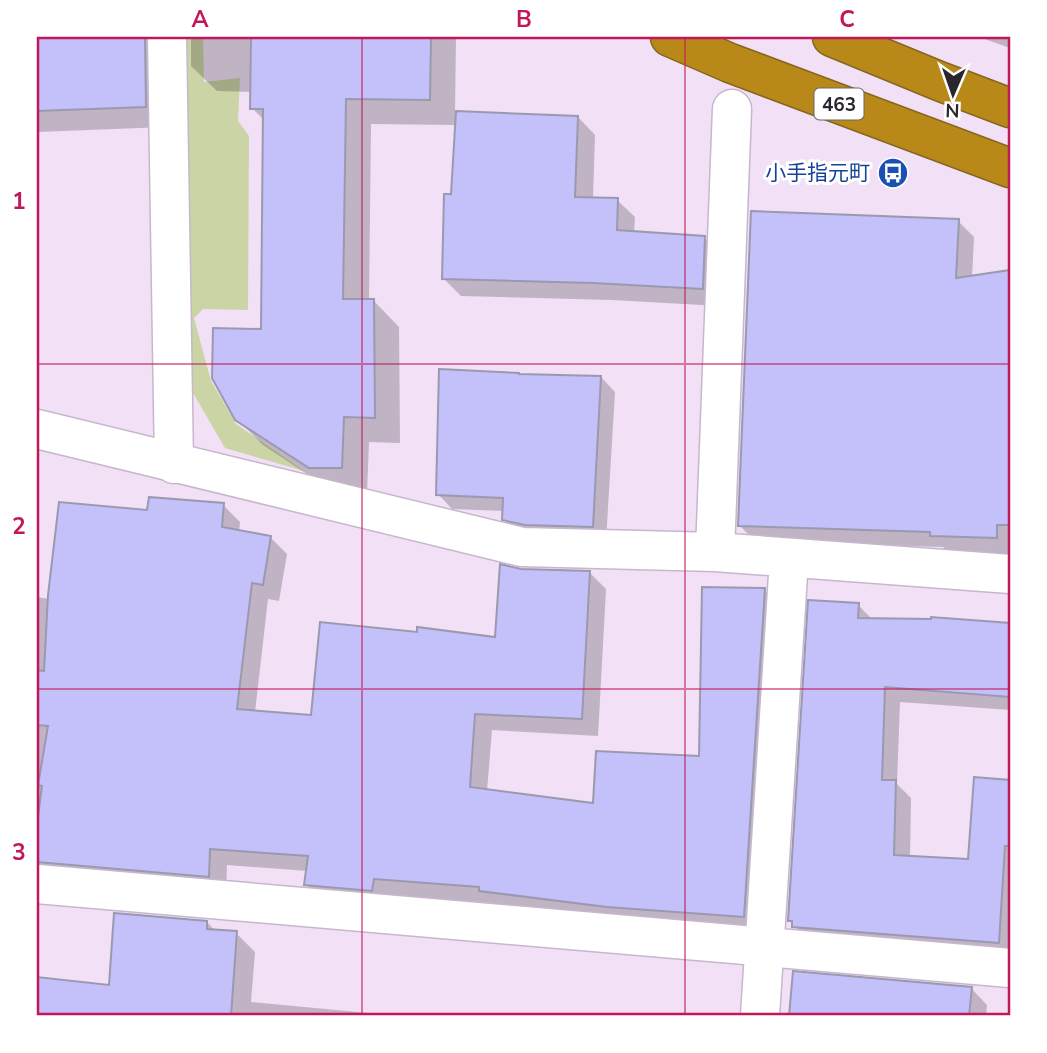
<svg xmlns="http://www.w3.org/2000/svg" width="1047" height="1053" font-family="'Nunito Sans','Noto Sans JP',sans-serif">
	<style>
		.green { fill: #cbd4a5 }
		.shadow { fill: #0003 }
		.building { fill: #c4c0fa; stroke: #9a99b0; stroke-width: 2 }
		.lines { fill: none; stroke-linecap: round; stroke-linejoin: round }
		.minor-casing { stroke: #c7b7cc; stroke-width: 41 }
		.highway-casing { stroke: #876620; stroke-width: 41 }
		.minor { stroke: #fff; stroke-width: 38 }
		.highway { stroke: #b88919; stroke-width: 38 }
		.grid { fill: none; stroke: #c2185b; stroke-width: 2; stroke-opacity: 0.55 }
		.labels { text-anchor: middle; stroke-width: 6; stroke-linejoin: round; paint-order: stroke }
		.shield { fill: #fff; stroke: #6b666c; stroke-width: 2 }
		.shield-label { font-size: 19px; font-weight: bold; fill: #2b252d }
		.transit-label { font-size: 21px; fill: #164399; stroke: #fff; text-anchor: end }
		.neatline { fill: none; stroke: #c2185b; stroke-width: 2.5 }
		.grid-label { font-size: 23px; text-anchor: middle; font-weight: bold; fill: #c2185b }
	</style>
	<rect width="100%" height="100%" fill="#f1e0f6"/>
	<path class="green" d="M181,37H203L204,82L240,78L238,121L249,136L248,310L203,309L194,318L211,381L236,424L304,471L225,448L189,386Z"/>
	<path class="shadow" d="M37,37H170L166,127L37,132Z
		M191,37H456L455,112L578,117L595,135L593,199L617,200L635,217L634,233L704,238L722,256L720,306L612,300L461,296L444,279L453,196L457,125L371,124L369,301H374L399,327L400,443L369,442L367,493H336L263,445L237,419L263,331L265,121L252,108V92L217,91L191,66Z
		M979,37H1010V48Z
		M958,221L974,237L972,278L1010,272V554L947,551L943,547L756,542L740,526Z
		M601,377L615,392L606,541L518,533L504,519V511L452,509L438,494Z
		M223,505L240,522L239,532L270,537L287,554L279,601L268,599L255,712L313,717L497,639L521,571L589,572L606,589L598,736L492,730L487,791L594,805L700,758L764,590L782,607L761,934L498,908L493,903L390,895L323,902L306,884L308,871L227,865L226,893L37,880V597L49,599L149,512Z
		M858,605L873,620L933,619L1010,625V710L900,702L897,784L911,798L910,857L969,861L975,779L1010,781V958L810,943L790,920Z
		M207,922L216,932L236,933L255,952L251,1002L400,1016H37V979L111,987Z
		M794,973L971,988L987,1005L986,1016H790Z
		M435,1014L463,1016H435Z"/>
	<path class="building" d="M37,37H145L146,107L37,111Z
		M251,37H431L430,100L346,99L343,299H374L375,418L344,417L342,468H309L235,420L212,378L213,328L261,329L263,109H250Z
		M456,111L578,116L575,197L618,198L617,230L705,236L703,289L593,283L442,279L444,194H451Z
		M751,211L959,219L956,278L1010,270V525H997V538L930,536V532L738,526Z
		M439,369L519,373V374L601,376L593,527L525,525L502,520L503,498L436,495Z
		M149,497L224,503L222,527L271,536L263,585L252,583L237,709L311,715L320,622L417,632V627L495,637L500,564L521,569L590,571L582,719L475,714L470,787L593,803L596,751L699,756L702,587L765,588L744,917L607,907L479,891V887L374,879L372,891L304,885L308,856L210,849L209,877L37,862V824L42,786L38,785L48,726L37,725V670L44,671L48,595L59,502L147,510Z
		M808,600L859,603L858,618L931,619V617L1010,623V697L885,687L882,780H896L894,855L968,859L974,777L1010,780V846H1005L999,943L792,927V921H788Z
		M114,913L207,921V929L237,931L231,1016H37V977L109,985Z
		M793,971L972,987L969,1016H789Z"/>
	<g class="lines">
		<g class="minor-casing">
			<path id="minor" d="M167,37L174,464
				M37,429L522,547L715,552L1010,574
				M715,552L732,109
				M37,884L1010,968
				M760,1016L789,559"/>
		</g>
		<g class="highway-casing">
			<path id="highway" d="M670,37L730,63L1010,168
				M832,37L939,81L1010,108"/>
		</g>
		<use href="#minor" class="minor"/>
		<use href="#highway" class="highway"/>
	</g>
	<path class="grid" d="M362,37V1016M685,37V1016M37,364H1010M37,689H1010"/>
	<defs>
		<g id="bus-disc" transform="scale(1.575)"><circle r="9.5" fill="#1a4fb4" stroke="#fff"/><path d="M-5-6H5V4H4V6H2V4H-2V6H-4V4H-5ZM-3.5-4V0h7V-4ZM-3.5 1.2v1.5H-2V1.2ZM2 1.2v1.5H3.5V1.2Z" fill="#fff"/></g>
	</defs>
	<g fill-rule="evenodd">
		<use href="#bus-disc" x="893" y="173"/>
	</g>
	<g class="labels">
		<rect class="shield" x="814.5" y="88.5" width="49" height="31" rx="5"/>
		<g class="shield-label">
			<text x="839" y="111">463</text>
		</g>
		<g class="transit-label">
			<text x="870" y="180">小手指元町</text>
		</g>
	</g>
	<rect width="1047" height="1053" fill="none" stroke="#ffffff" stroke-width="77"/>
	<g transform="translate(953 94) rotate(182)" stroke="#ffffff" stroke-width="5" paint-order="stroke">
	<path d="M0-5L12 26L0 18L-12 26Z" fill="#2b252d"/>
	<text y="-10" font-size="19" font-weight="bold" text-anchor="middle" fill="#2b252d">N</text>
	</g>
	<rect x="38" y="38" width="971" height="976" class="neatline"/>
	<g class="grid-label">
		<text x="200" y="27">A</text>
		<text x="524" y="27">B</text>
		<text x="847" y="27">C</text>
		<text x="19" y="209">1</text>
		<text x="19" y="534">2</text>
		<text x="19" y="860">3</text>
	</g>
</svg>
